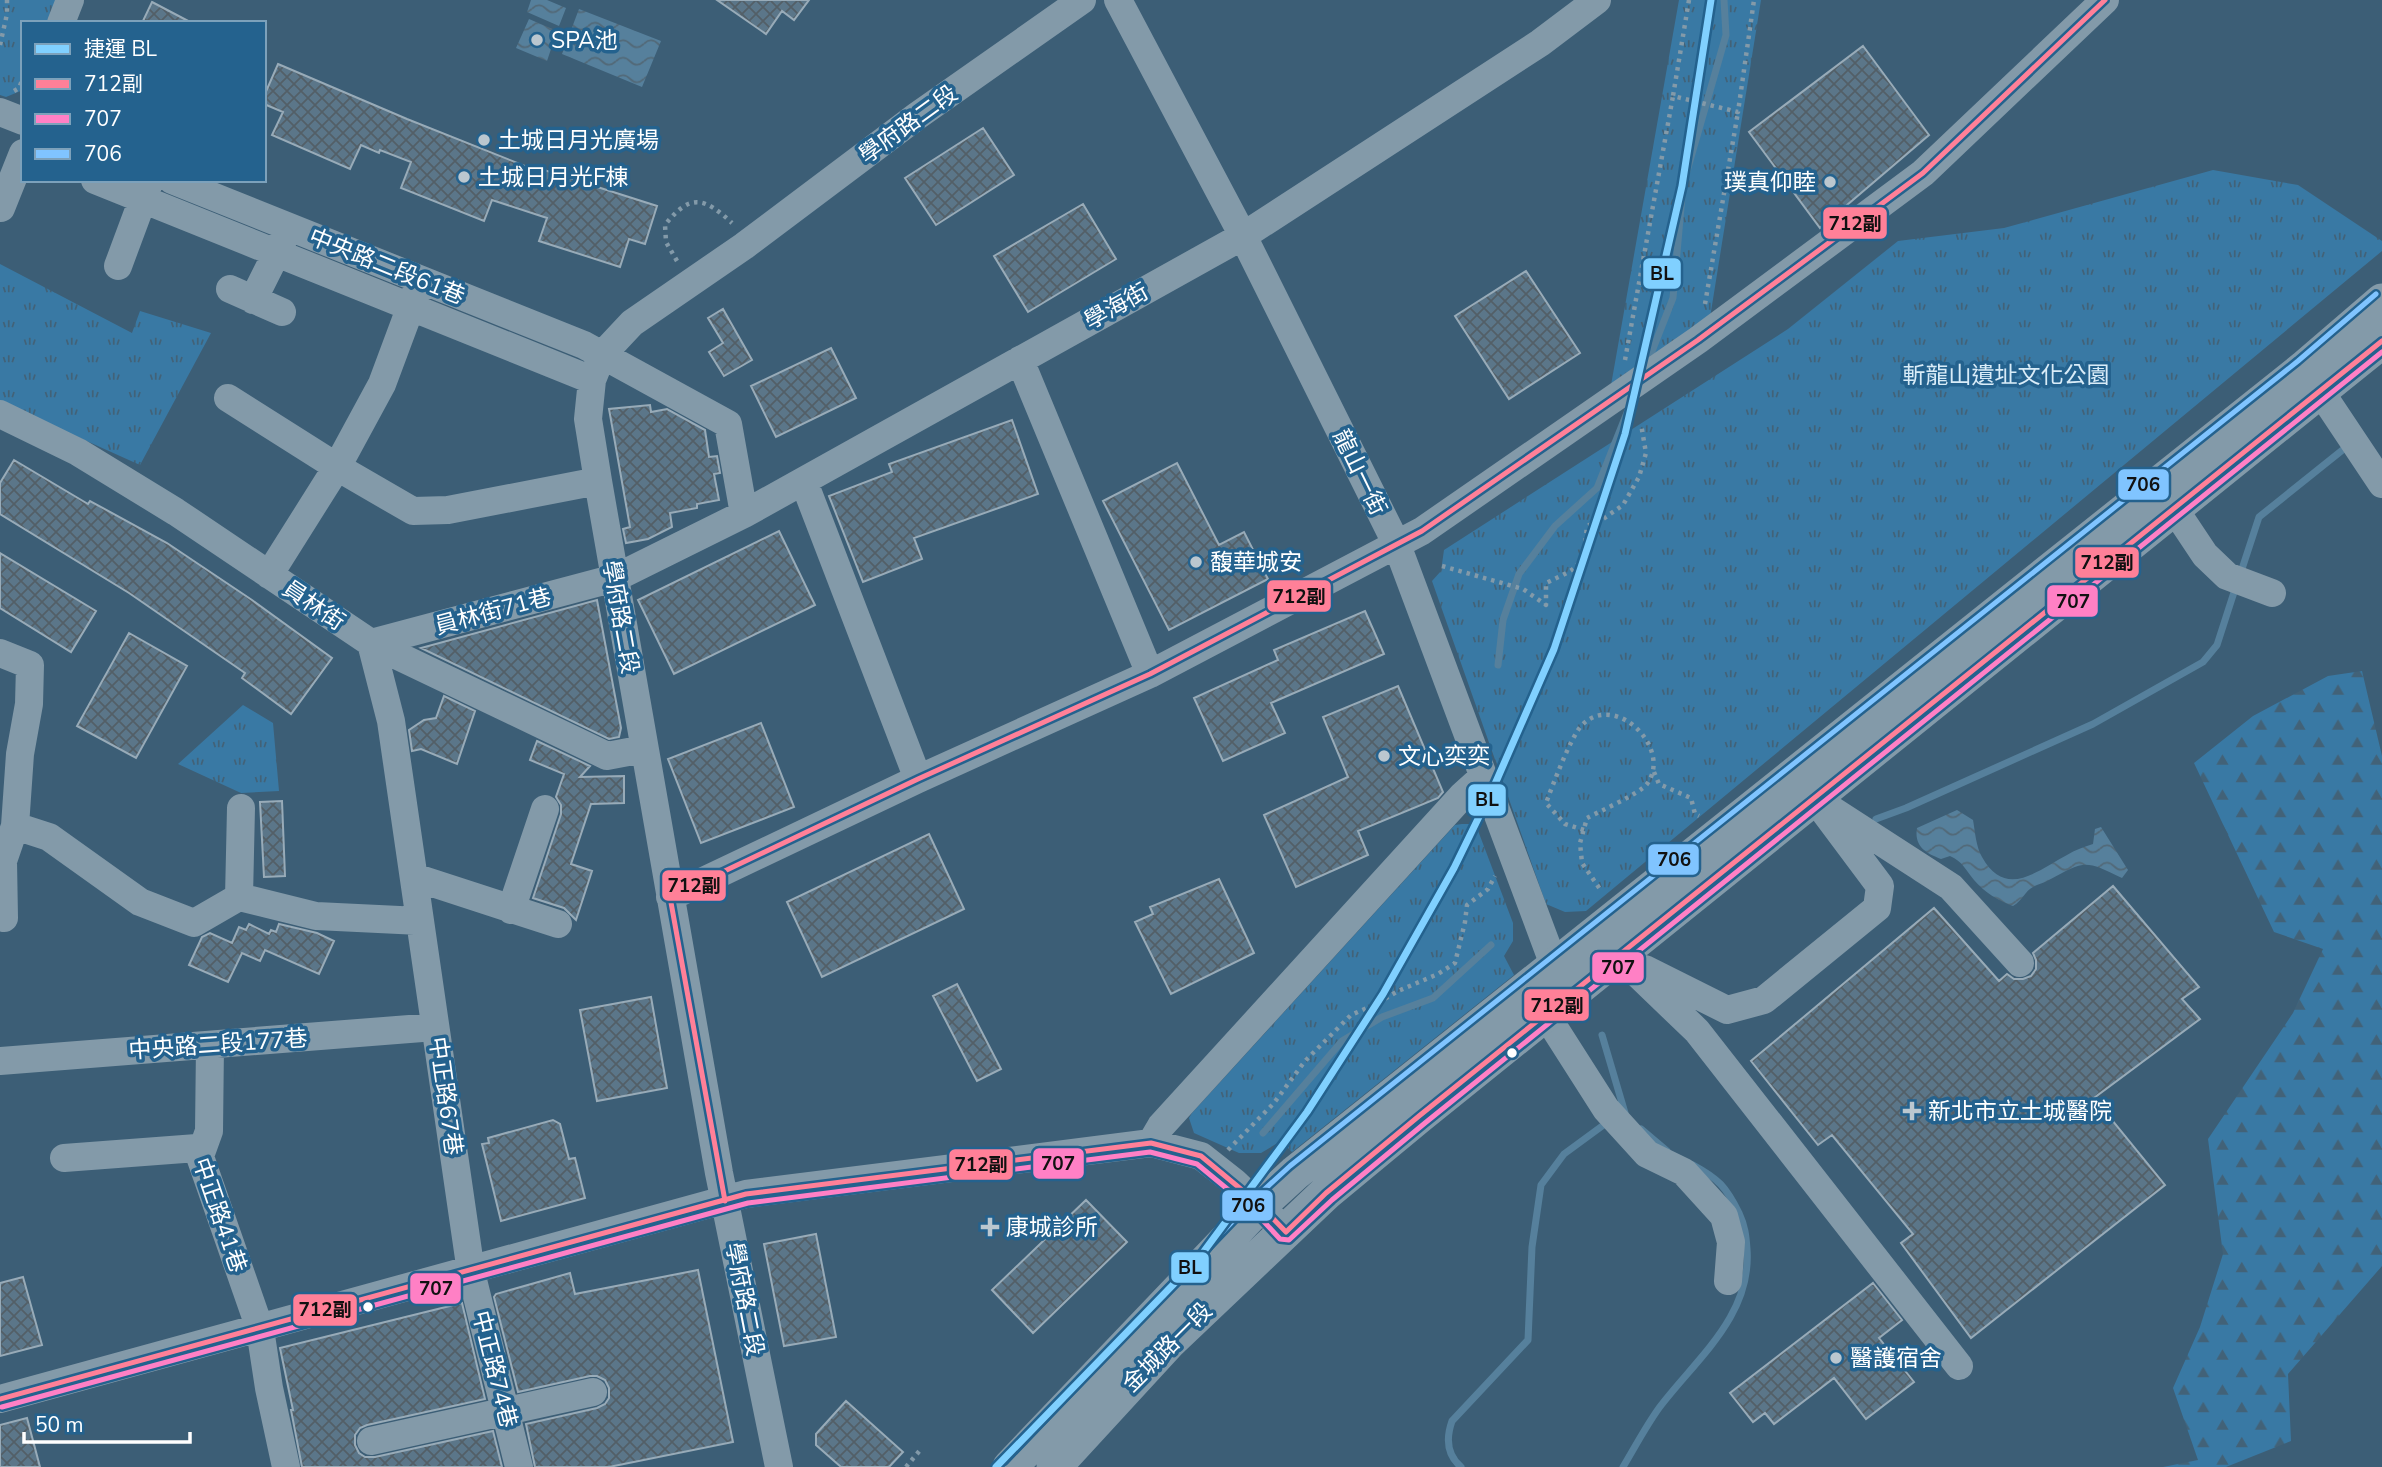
<svg xmlns="http://www.w3.org/2000/svg" width="2382" height="1467" font-family="'Nunito Sans','Noto Sans TC',sans-serif">
	<style>
		.forest { fill: url(#forest-firs) }
		.park { fill: url(#park-tufts) }
		.water { fill: url(#water-waves) }
		.lines { fill: none; stroke-linecap: round; stroke-linejoin: round }
		.stream { stroke: #56809c; stroke-width: 7 }
		.building { fill: url(#building-cross-hatch); stroke: #98abb8; stroke-width: 2 }
		.path { stroke: #839aa9; stroke-width: 4.5; stroke-dasharray: 3.5 5; stroke-linecap: butt }
		.minor { stroke: #839aa9; stroke-width: 28 }
		.major { stroke: #839aa9; stroke-width: 35 }
		.bus-1-casing { stroke: #24628e; stroke-width: 10 }
		.bus-2-casing { stroke: #24628e; stroke-width: 10 }
		.bus-3-casing { stroke: #24628e; stroke-width: 10 }
		.bus-1 { stroke: #ff8098; stroke-width: 5 }
		.bus-2 { stroke: #ff80c5; stroke-width: 5 }
		.bus-3 { stroke: #80c4ff; stroke-width: 5 }
		.metro-1-casing { stroke: #24628e; stroke-width: 12 }
		.metro-1 { stroke: #80d0ff; stroke-width: 7 }
		.poi-dot { fill: #bbc7cf; stroke: #24628e; stroke-width: 2.5 }
		.bus-dot { fill: #fff; stroke: #24628e; stroke-width: 2.5 }
		.labels { text-anchor: middle; stroke-width: 7; stroke-linejoin: round; paint-order: stroke }
		.poi-label { font-size: 23px; fill: #fff; stroke: #24628e; text-anchor: start }
		.street-label { font-size: 23px; fill: #fff; stroke: #24628e }
		.park-label { font-size: 23px; fill: #d9ecf8; stroke: #24628e }
		.line-badge { stroke: #24628e; stroke-width: 2.5 }
		.pale-badge-label { font-size: 19px; text-anchor: middle; font-weight: bold; fill: #111 }
	</style>
	<defs>
		<pattern id="forest-firs" width="22" height="20" patternUnits="userSpaceOnUse" patternTransform="scale(1.75)"><rect width="22" height="20" fill="#3979a4"/><path d="M5 1l3.5 6h-7zM16 11l3.5 6h-7z" fill="#426278"/></pattern>
		<pattern id="park-tufts" width="24" height="20" patternUnits="userSpaceOnUse" patternTransform="scale(1.75)"><rect width="24" height="20" fill="#3979a4"/><path d="M3 7l-1-3M5 7V3M7 7l1-3M15 17l-1-3M17 17v-4M19 17l1-3" fill="none" stroke="#426278"/></pattern>
		<pattern id="water-waves" width="16" height="10" patternUnits="userSpaceOnUse" patternTransform="scale(1.75)"><rect width="16" height="10" fill="#56809c"/><path d="M0 5q4-4 8 0t8 0" fill="none" stroke="#526978"/></pattern>
		<pattern id="building-cross-hatch" width="8" height="8" patternUnits="userSpaceOnUse" patternTransform="scale(1.75)"><rect width="8" height="8" fill="#5b7689"/><path d="M0 0l8 8M0 8l8-8" fill="none" stroke="#535f67"/></pattern>
	</defs>
	<rect width="100%" height="100%" fill="#3c5e76"/>
	<path class="forest" d="M2362,671L2382,756V1266L2288,1374L2291,1441L2226,1467H2163L2198,1460L2173,1388L2200,1327L2223,1254L2208,1139L2293,1013L2323,949L2274,932L2194,763L2253,716L2328,676Z"/>
	<path class="park" d="M0,0H61L52,23H23V90L6,97L0,95Z
		M1679,0H1761L1709,324L1610,391Z
		M2213,170L2298,185L2382,241V251L1586,911L1565,912L1546,904L1432,581L1441,571L1444,550L1788,329L1898,241L2004,228Z
		M0,264L132,333L140,311L211,333L140,465L0,402Z
		M243,705L273,723L279,791L241,793L178,764Z
		M1462,824H1471L1477,828L1513,923V941L1504,956L1514,975L1292,1152L1281,1141L1261,1153H1239L1194,1133L1189,1118L1192,1113L1455,825Z"/>
	<path class="water" d="M531,0H547L566,8L559,26L527,12Z
		M579,9L661,41L642,87L562,54Z
		M529,19L557,31L547,61L516,48Z
		M1957,810L1973,820C1975,831 1976,847 1982,857C2006,900 2038,870 2067,855C2075,850 2084,847 2093,844L2095,829L2101,827L2128,870L2122,878C2084,859 2084,861 2049,880C2044,883 2038,884 2033,887C2025,891 2023,900 2013,906C1999,901 1984,892 1974,880C1965,869 1963,862 1950,856L1941,859C1925,853 1914,846 1917,828Z"/>
	<g class="lines">
		<path class="stream" d="M1647,364L1673,298L1683,185L1726,35L1724,0
			M2240,575L2259,517L2350,444
			M1498,665L1503,620L1519,574L1555,526L1597,488L1634,395
			M1876,819L1906,808L2093,724L2203,662L2217,645L2236,586
			M1602,1035L1625,1113
			M1641,1129L1667,1151
			M1263,1133L1342,1041L1382,1017L1433,998L1491,945
			M1461,1467C1447,1455 1446,1438 1452,1421L1528,1340L1532,1247L1541,1185L1564,1154L1609,1121
			M1623,1467C1635,1447 1646,1426 1659,1408C1696,1359 1752,1316 1747,1249C1746,1235 1745,1226 1739,1213C1726,1187 1719,1179 1693,1165"/>
	</g>
	<path class="building" d="M717,0H809L794,20L782,11L766,34Z
		M152,2L192,23H142Z
		M1863,46L1929,135L1820,228L1749,132Z
		M278,64L407,119L540,172L541,169L657,206L645,244L629,239L620,267L539,241L547,218L492,200L484,221L401,188L411,162L380,150L379,153L361,145L350,169L272,135L283,112L264,104V96Z
		M983,128L1014,175L936,225L905,178Z
		M1083,204L1116,259L1028,312L994,256Z
		M1526,271L1580,353L1509,399L1455,316Z
		M723,309L752,360L724,376L709,352L723,343L708,318Z
		M831,348L856,398L776,437L751,386Z
		M650,405L651,412L667,409L705,430L709,457L717,456L720,473L714,474L719,500L697,504V508L670,513L672,527L648,539L626,543L623,529L630,527L609,409Z
		M1012,420L1038,494L914,538L922,559L863,582L829,496L892,472L889,464Z
		M14,460L88,504L90,501L167,543L252,600L332,658L291,714L242,678L245,673L129,593L0,514V483Z
		M1177,463L1219,545L1244,532L1268,579L1169,630L1103,501Z
		M779,531L815,605L674,674L638,600Z
		M0,553L96,611L71,652L0,608Z
		M597,600L621,728L619,737L609,739L421,648Z
		M1365,611L1384,654L1271,703L1285,733L1223,761L1194,698L1278,660L1274,650Z
		M129,633L187,666L136,758L77,726Z
		M1398,686L1443,792L1438,798L1358,831L1368,855L1296,887L1264,815L1348,777L1323,717Z
		M444,696L475,711L457,764L421,749L412,751L409,730L424,720L436,718Z
		M761,723L794,807L701,843L668,759Z
		M537,741L590,766L580,777L624,776V803L591,804L571,864L592,871L576,920L564,908L533,898L561,814V805L556,797L564,774L530,760Z
		M282,801L285,876L264,877L260,802Z
		M929,834L964,909L822,977L787,902Z
		M1219,879L1254,953L1171,994L1135,922L1153,914L1150,907Z
		M2113,886L2199,987L2182,999L2200,1019L2094,1098L2165,1185L1971,1338L1901,1243L1913,1234L1832,1135L1818,1145L1751,1061L1934,908L1999,981L2007,974L2014,979H2023L2031,976L2036,969V960L2033,953Z
		M249,924L269,934L271,930L276,932L279,924L317,933L334,941L319,974L265,950L260,961L242,953L228,982L189,965L202,937L210,933L232,943L239,927L246,930Z
		M957,984L1001,1069L977,1081L933,996Z
		M651,997L667,1088L597,1101L580,1010Z
		M553,1120L560,1124L569,1159L575,1158L585,1198L501,1221L482,1144L489,1143L488,1138Z
		M1086,1200L1127,1242L1033,1333L992,1290Z
		M816,1234L836,1337L784,1346L764,1244Z
		M698,1270L733,1442L609,1467H535L526,1424L597,1408L605,1404L609,1398V1388L605,1380L597,1376H590L518,1392L494,1297L496,1294L570,1273L575,1294Z
		M23,1277L42,1345L0,1356V1283Z
		M1873,1283L1902,1320L1879,1338L1914,1382L1866,1419L1834,1378L1774,1424L1765,1413L1753,1422L1730,1393Z
		M462,1303L485,1399L367,1425L360,1428L355,1435V1445L359,1453L365,1457H375L493,1431L502,1467H302L291,1410H293L280,1348Z
		M846,1401L903,1452L889,1467H841L816,1445V1434Z
		M27,1418L40,1467H0V1425Z"/>
	<g class="lines">
		<path class="path" d="M1689,0L1673,96L1738,112L1754,0
			M0,45L7,14V0
			M14,91L19,88L23,78
			M677,261L666,242L665,225C690,193 704,197 732,223
			M1705,304L1738,112
			M1625,360L1673,96
			M1442,566L1523,589L1546,605V583C1582,566 1583,567 1587,526L1603,519L1623,505L1639,477L1646,453L1641,424
			M1654,772L1659,784L1691,798L1695,814L1699,816
			M1584,830L1565,824L1546,803C1552,787 1571,736 1582,725C1616,691 1673,749 1647,784C1639,794 1600,811 1587,818L1580,843L1582,863L1602,892
			M1228,1150L1274,1103L1305,1061L1351,1015L1376,1004L1398,991L1438,974L1455,963L1465,922L1467,905L1488,889L1495,876
			M906,1467L921,1449"/>
		<path class="minor" d="M1118,0L1243,236L1397,545L1554,965
			M61,23L70,0
			M0,112L23,121
			M95,180L592,380
			M172,180L584,345L728,424L744,514
			M1,208L23,153
			M118,266L150,180
			M230,289L282,312
			M417,290L382,384L337,467L413,511L448,510L598,481
			M253,300L285,236
			M1020,360L1150,674
			M2308,373L2382,484
			M228,398L337,467L269,575
			M0,414L78,452L176,512L371,643L607,756L644,749
			M804,482L918,779
			M2175,510L2205,555L2227,576L2272,593
			M371,643L615,578L744,514L1243,236L1540,43L1597,0
			M371,643L391,721L471,1272L519,1467
			M0,653L30,665L29,704L20,754L15,826
			M1832,810L1951,887L2020,963
			M0,861H3L15,826L49,837L140,902L194,923L239,897L241,808
			M3,861L4,918
			M414,877L558,924
			M239,897L316,916L420,921
			M670,897L918,779L1150,674L1422,531L1698,340L1923,173L2105,0
			M511,910L545,809
			M1607,940L1619,956L1697,1031L1959,1366
			M1645,969L1727,1010L1764,1000L1877,908L1880,886L1815,799
			M1546,1015L1606,1109L1647,1154L1684,1172L1724,1216L1731,1242L1728,1281
			M0,1061L435,1027
			M1151,1143L1161,1126L1462,796L1483,777
			M200,1156L209,1131L210,1045
			M64,1158L197,1148L260,1329L269,1388L286,1467
			M0,1399L746,1194L1151,1143L1201,1156L1234,1182L1274,1220
			M371,1441L593,1392
			M779,1467L719,1173L598,481L588,419L592,380L602,355L632,323L744,246L917,116L1082,0"/>
		<path class="major" d="M1010,1467L1260,1205L1295,1173L2304,368L2382,301
			M1054,1467L1170,1341L1326,1193L1419,1116L2382,341"/>
		<g class="bus-1-casing">
			<path id="bus-1" d="M725,1201L670,897L918,779L1150,674L1422,531L1698,340L1923,173L2105,0
				M1286,1232L1326,1193L1419,1116L2382,341
				M0,1399L746,1194L1151,1143L1201,1156L1260,1205L1286,1232"/>
		</g>
		<g class="bus-2-casing">
			<path id="bus-2" d="M2,1407L748,1203L1150,1152L1197,1164L1254,1211L1280,1239L1289,1240L1332,1200L1425,1123L2382,352"/>
		</g>
		<g class="bus-3-casing">
			<path id="bus-3" d="M1004,1461L1254,1199L1290,1166L2298,361L2376,294"/>
		</g>
		<use href="#bus-1" class="bus-1"/>
		<use href="#bus-2" class="bus-2"/>
		<use href="#bus-3" class="bus-3"/>
		<g class="metro-1-casing">
			<path id="metro-1" d="M996,1467L1199,1258L1307,1112L1383,994L1454,868L1495,784L1554,649L1625,434L1682,186L1711,0"/>
		</g>
		<use href="#metro-1" class="metro-1"/>
	</g>
	<g class="poi-dot">
		<circle cx="537" cy="40" r="7"/>
		<circle cx="484" cy="140" r="7"/>
		<circle cx="464" cy="177" r="7"/>
		<circle cx="1830" cy="182" r="7"/>
		<circle cx="1196" cy="562" r="7"/>
		<circle cx="1384" cy="756" r="7"/>
		<path d="M1908.5 1100.5h7v7h7v7h-7v7h-7v-7h-7v-7h7z"/>
		<path d="M986.5 1216.5h7v7h7v7h-7v7h-7v-7h-7v-7h7z"/>
		<circle cx="1836" cy="1358" r="7"/>
	</g>
	<g class="bus-dot">
		<circle cx="1512" cy="1053" r="6"/>
		<circle cx="368" cy="1307" r="6"/>
	</g>
	<g class="labels">
		<g class="poi-label">
			<text x="551" y="48">SPA池</text>
			<text x="498" y="148">土城日月光廣場</text>
			<text x="478" y="185">土城日月光F棟</text>
			<text x="1816" y="190" text-anchor="end">璞真仰睦</text>
			<text x="1210" y="570">馥華城安</text>
			<text x="1398" y="764">文心奕奕</text>
			<text x="1928" y="1119">新北市立土城醫院</text>
			<text x="1006" y="1235">康城診所</text>
			<text x="1850" y="1366">醫護宿舍</text>
		</g>
		<g class="street-label">
			<text transform="translate(908 124) rotate(-36)" y="8">學府路二段</text>
			<text transform="translate(387 266) rotate(22)" y="8">中央路二段61巷</text>
			<text transform="translate(1116 306) rotate(-29)" y="8">學海街</text>
			<text transform="translate(1360 472) rotate(64)" y="8">龍山一街</text>
			<text transform="translate(314 605) rotate(34)" y="8">員林街</text>
			<text transform="translate(493 611) rotate(-15)" y="8">員林街71巷</text>
			<text transform="translate(621 617) rotate(80)" y="8">學府路二段</text>
			<text transform="translate(218 1044) rotate(-4)" y="8">中央路二段177巷</text>
			<text transform="translate(446 1096) rotate(82)" y="8">中正路67巷</text>
			<text transform="translate(220 1215) rotate(71)" y="8">中正路41巷</text>
			<text transform="translate(745 1299) rotate(79)" y="8">學府路二段</text>
			<text transform="translate(1167 1347) rotate(-45)" y="8">金城路一段</text>
			<text transform="translate(495 1369) rotate(76)" y="8">中正路74巷</text>
		</g>
		<g class="park-label">
			<text x="2006" y="383">斬龍山遺址文化公園</text>
		</g>
	</g>
	<g class="line-badge">
		<rect x="1822" y="206" width="66" height="34" rx="7" fill="#ff8098"/>
		<rect x="1642" y="257" width="40" height="33" rx="7" fill="#80d0ff"/>
		<rect x="2117" y="468" width="53" height="33" rx="7" fill="#80c4ff"/>
		<rect x="2074" y="546" width="66" height="33" rx="7" fill="#ff8098"/>
		<rect x="1266" y="579" width="66" height="34" rx="7" fill="#ff8098"/>
		<rect x="2046" y="584" width="53" height="34" rx="7" fill="#ff80c5"/>
		<rect x="1467" y="783" width="40" height="34" rx="7" fill="#80d0ff"/>
		<rect x="1647" y="843" width="53" height="33" rx="7" fill="#80c4ff"/>
		<rect x="661" y="869" width="66" height="33" rx="7" fill="#ff8098"/>
		<rect x="1591" y="951" width="54" height="33" rx="7" fill="#ff80c5"/>
		<rect x="1523" y="988" width="67" height="34" rx="7" fill="#ff8098"/>
		<rect x="1032" y="1147" width="53" height="33" rx="7" fill="#ff80c5"/>
		<rect x="948" y="1148" width="66" height="33" rx="7" fill="#ff8098"/>
		<rect x="1221" y="1189" width="53" height="33" rx="7" fill="#80c4ff"/>
		<rect x="1170" y="1251" width="40" height="33" rx="7" fill="#80d0ff"/>
		<rect x="409" y="1272" width="53" height="33" rx="7" fill="#ff80c5"/>
		<rect x="292" y="1293" width="66" height="34" rx="7" fill="#ff8098"/>
	</g>
	<g class="pale-badge-label">
		<text x="1855" y="230">712副</text>
		<text x="1662" y="280">BL</text>
		<text x="2143" y="491">706</text>
		<text x="2107" y="569">712副</text>
		<text x="1299" y="603">712副</text>
		<text x="2073" y="608">707</text>
		<text x="1487" y="806">BL</text>
		<text x="1674" y="866">706</text>
		<text x="694" y="892">712副</text>
		<text x="1618" y="974">707</text>
		<text x="1557" y="1012">712副</text>
		<text x="1058" y="1170">707</text>
		<text x="981" y="1171">712副</text>
		<text x="1248" y="1212">706</text>
		<text x="1190" y="1274">BL</text>
		<text x="436" y="1295">707</text>
		<text x="325" y="1316">712副</text>
	</g>
	<rect x="21" y="21" width="245" height="161" fill="#24628e" stroke="#7ca1bb" stroke-width="2"/>
	<rect x="35" y="44" width="35" height="10" fill="#80d0ff" stroke="#7ca1bb" stroke-width="2"/>
	<text x="84" y="56" font-size="21" fill="#ffffff">捷運 BL</text>
	<rect x="35" y="79" width="35" height="10" fill="#ff8098" stroke="#7ca1bb" stroke-width="2"/>
	<text x="84" y="91" font-size="21" fill="#ffffff">712副</text>
	<rect x="35" y="114" width="35" height="10" fill="#ff80c5" stroke="#7ca1bb" stroke-width="2"/>
	<text x="84" y="126" font-size="21" fill="#ffffff">707</text>
	<rect x="35" y="149" width="35" height="10" fill="#80c4ff" stroke="#7ca1bb" stroke-width="2"/>
	<text x="84" y="161" font-size="21" fill="#ffffff">706</text>
	<path d="M24 1432v10h166v-10" fill="none" stroke="#ffffff" stroke-width="3.5"/>
	<text x="35" y="1432" font-size="21" fill="#ffffff" stroke="#24628e" stroke-width="5" paint-order="stroke">50 m</text>
</svg>
